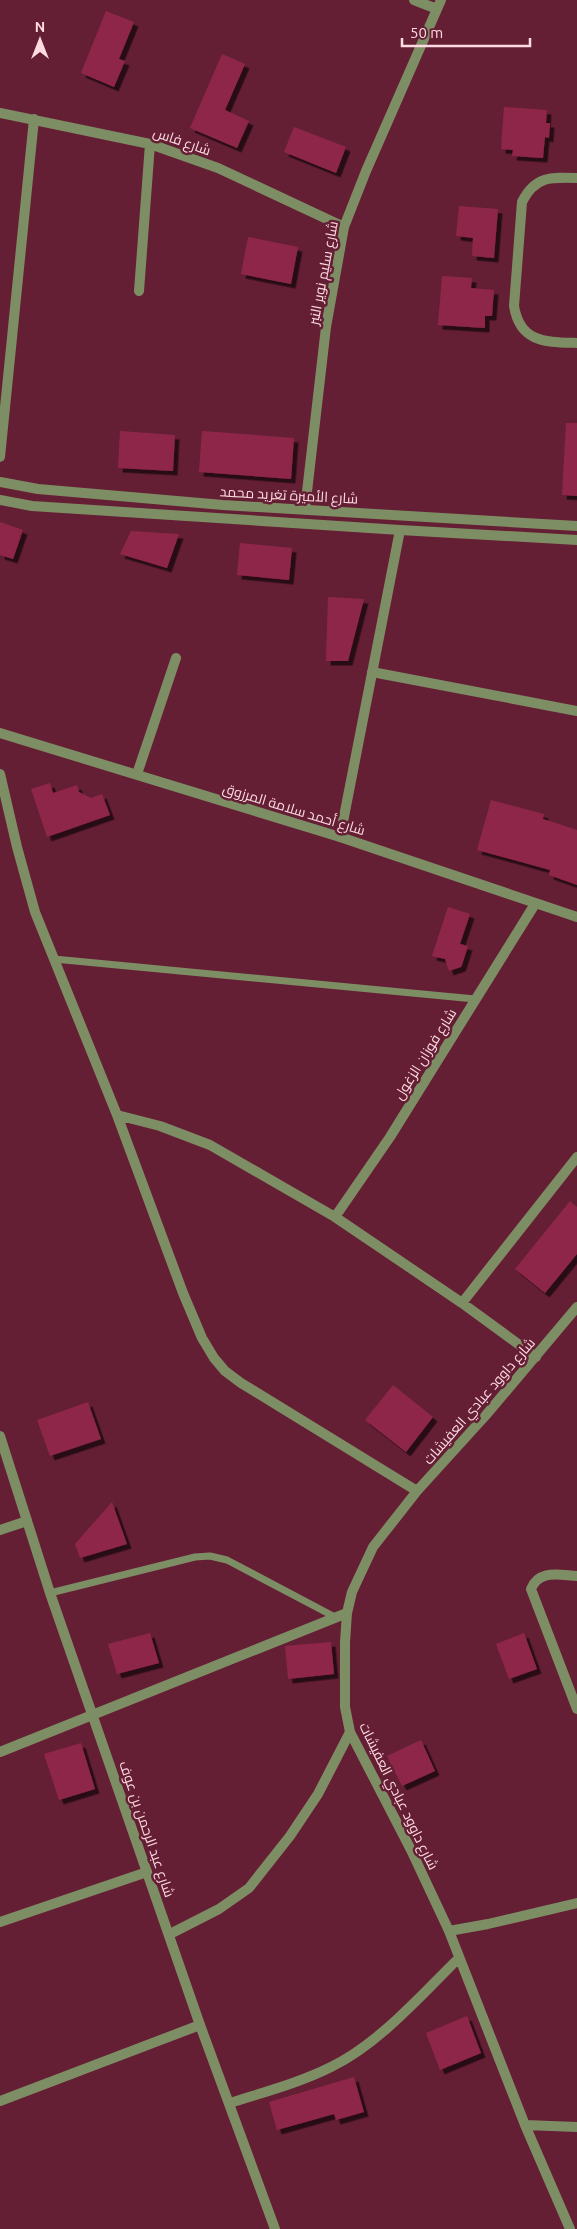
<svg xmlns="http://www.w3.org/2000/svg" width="577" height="2229" font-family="Ubuntu,Cairo,sans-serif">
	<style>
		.building { fill: #8e2749; filter: url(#shadow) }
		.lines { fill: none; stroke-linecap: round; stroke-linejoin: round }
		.service { stroke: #7e8e64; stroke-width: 7 }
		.minor { stroke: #7e8e64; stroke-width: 10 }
		.tertiary { stroke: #7e8e64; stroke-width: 10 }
		.labels { text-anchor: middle; stroke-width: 5; stroke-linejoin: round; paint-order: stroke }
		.street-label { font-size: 14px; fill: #fedae1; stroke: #651f35 }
	</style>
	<defs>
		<filter id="shadow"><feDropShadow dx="4.5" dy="4.5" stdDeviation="0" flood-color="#0009"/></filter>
	</defs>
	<rect width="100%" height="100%" fill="#651f35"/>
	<path class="building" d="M106,11L134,22L119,59L125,61L114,87L81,73Z
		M222,54L245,64L225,110L249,121L237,148L190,128Z
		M504,107L547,110L546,123H550L549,138L545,137L543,158L512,156L513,150L501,149Z
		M294,127L346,147L336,173L284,152Z
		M459,206L498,209L494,258L472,256L473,238L456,236Z
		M248,237L298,247L291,284L241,274Z
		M442,276L472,278L471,288L494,290L492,316H485V328L438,325Z
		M566,423H577V496L562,495Z
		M120,431L175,435L173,471L118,468Z
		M202,431L294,438L291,479L199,472Z
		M0,522L23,530L13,559L0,555Z
		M131,531L179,534L167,568L120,554Z
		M240,543L292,548L289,580L237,575Z
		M328,597L364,599L348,661H326Z
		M50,783L53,793L77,785L79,792L91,798L102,794L110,815L47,837L31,789Z
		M491,800L544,814L543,819L577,830V885L549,875L550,870L477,850Z
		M448,907L470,914L460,944L468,946L462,965L461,967L449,971L445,959L432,956Z
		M570,1201L577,1207V1254L545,1293L515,1269Z
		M393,1385L433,1417L406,1452L365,1420Z
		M88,1402L101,1439L50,1456L37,1420Z
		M112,1502L127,1544L80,1558L75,1544Z
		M150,1633L159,1663L117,1674L108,1644Z
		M524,1633L537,1669L509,1679L496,1644Z
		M331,1642L334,1674L288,1679L285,1646Z
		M421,1740L435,1771L402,1786L387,1756Z
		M81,1743L95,1789L59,1800L44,1754Z
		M467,2016L481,2053L440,2070L426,2033Z
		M354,2077L364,2112L336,2120L334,2114L277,2130L269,2102Z"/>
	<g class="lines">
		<path class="service" d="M54,959L475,999
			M50,1593L195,1557L210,1556L227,1560L335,1617"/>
		<path class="minor" d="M414,0L437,9
			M0,113L150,144L218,168L344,227
			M577,178C551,177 535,176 522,202L514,306C520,343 546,342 577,343
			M139,291L150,144
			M0,457L34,119
			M305,509L326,327L344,227L366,171L441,0
			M372,672L577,711
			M0,774L17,847L35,912L117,1115L183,1293L202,1338L214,1358L225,1371L241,1383L417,1491
			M137,774L176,658
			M340,837L400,530
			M117,1115L160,1126L210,1145L335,1217L462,1303L536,1357
			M335,1217L390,1137L535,904
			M462,1303L577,1157
			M0,1530L27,1521
			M577,1576C559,1575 539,1569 531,1589L577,1709
			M0,1752L347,1613
			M0,1922L147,1872
			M449,1931L488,1924L577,1903
			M170,1934L219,1909L249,1888L290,1836L318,1794L350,1732
			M0,2101L200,2025
			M230,2103C264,2092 299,2083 331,2067C380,2043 420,1996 459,1958
			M525,2125L577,2127
			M570,2229L525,2125L449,1931L411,1850L350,1732L345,1707V1642L347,1613L352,1592L373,1547L417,1491L486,1415L577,1307"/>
		<path class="tertiary" d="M0,482L38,489L223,505L577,526
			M0,500L32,506L400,530L577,540
			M0,733L340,837L577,917
			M0,1436L50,1593L200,2025L275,2229"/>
	</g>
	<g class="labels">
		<g class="street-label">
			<text transform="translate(182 141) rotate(19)" y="5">شارع فاس</text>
			<text transform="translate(323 273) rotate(-79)" y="5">شارع سليم نوير النبر</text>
			<text transform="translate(289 495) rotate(3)" y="5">شارع الأميرة تغريد محمد</text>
			<text transform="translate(294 809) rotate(17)" y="5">شارع أحمد سلامة المرزوق</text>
			<text transform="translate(425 1054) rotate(-58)" y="5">شارع فوزان الزغول</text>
			<text transform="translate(479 1401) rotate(-49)" y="5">شارع داوود عبادي العفيشات</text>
			<text transform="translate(399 1796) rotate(64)" y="5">شارع داوود عبادي العفيشات</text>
			<text transform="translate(147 1829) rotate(71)" y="5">شارع عبد الرحمن بن عوف</text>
		</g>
	</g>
	<g transform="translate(40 40)" stroke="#651f35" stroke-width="4" paint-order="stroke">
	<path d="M0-4L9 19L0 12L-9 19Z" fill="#fedae1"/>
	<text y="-8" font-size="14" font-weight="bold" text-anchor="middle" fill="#fedae1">N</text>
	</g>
	<path d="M402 38v8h128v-8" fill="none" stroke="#fedae1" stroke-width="2.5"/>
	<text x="410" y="38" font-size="15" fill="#fedae1" stroke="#651f35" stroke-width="4" paint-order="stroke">50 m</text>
</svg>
